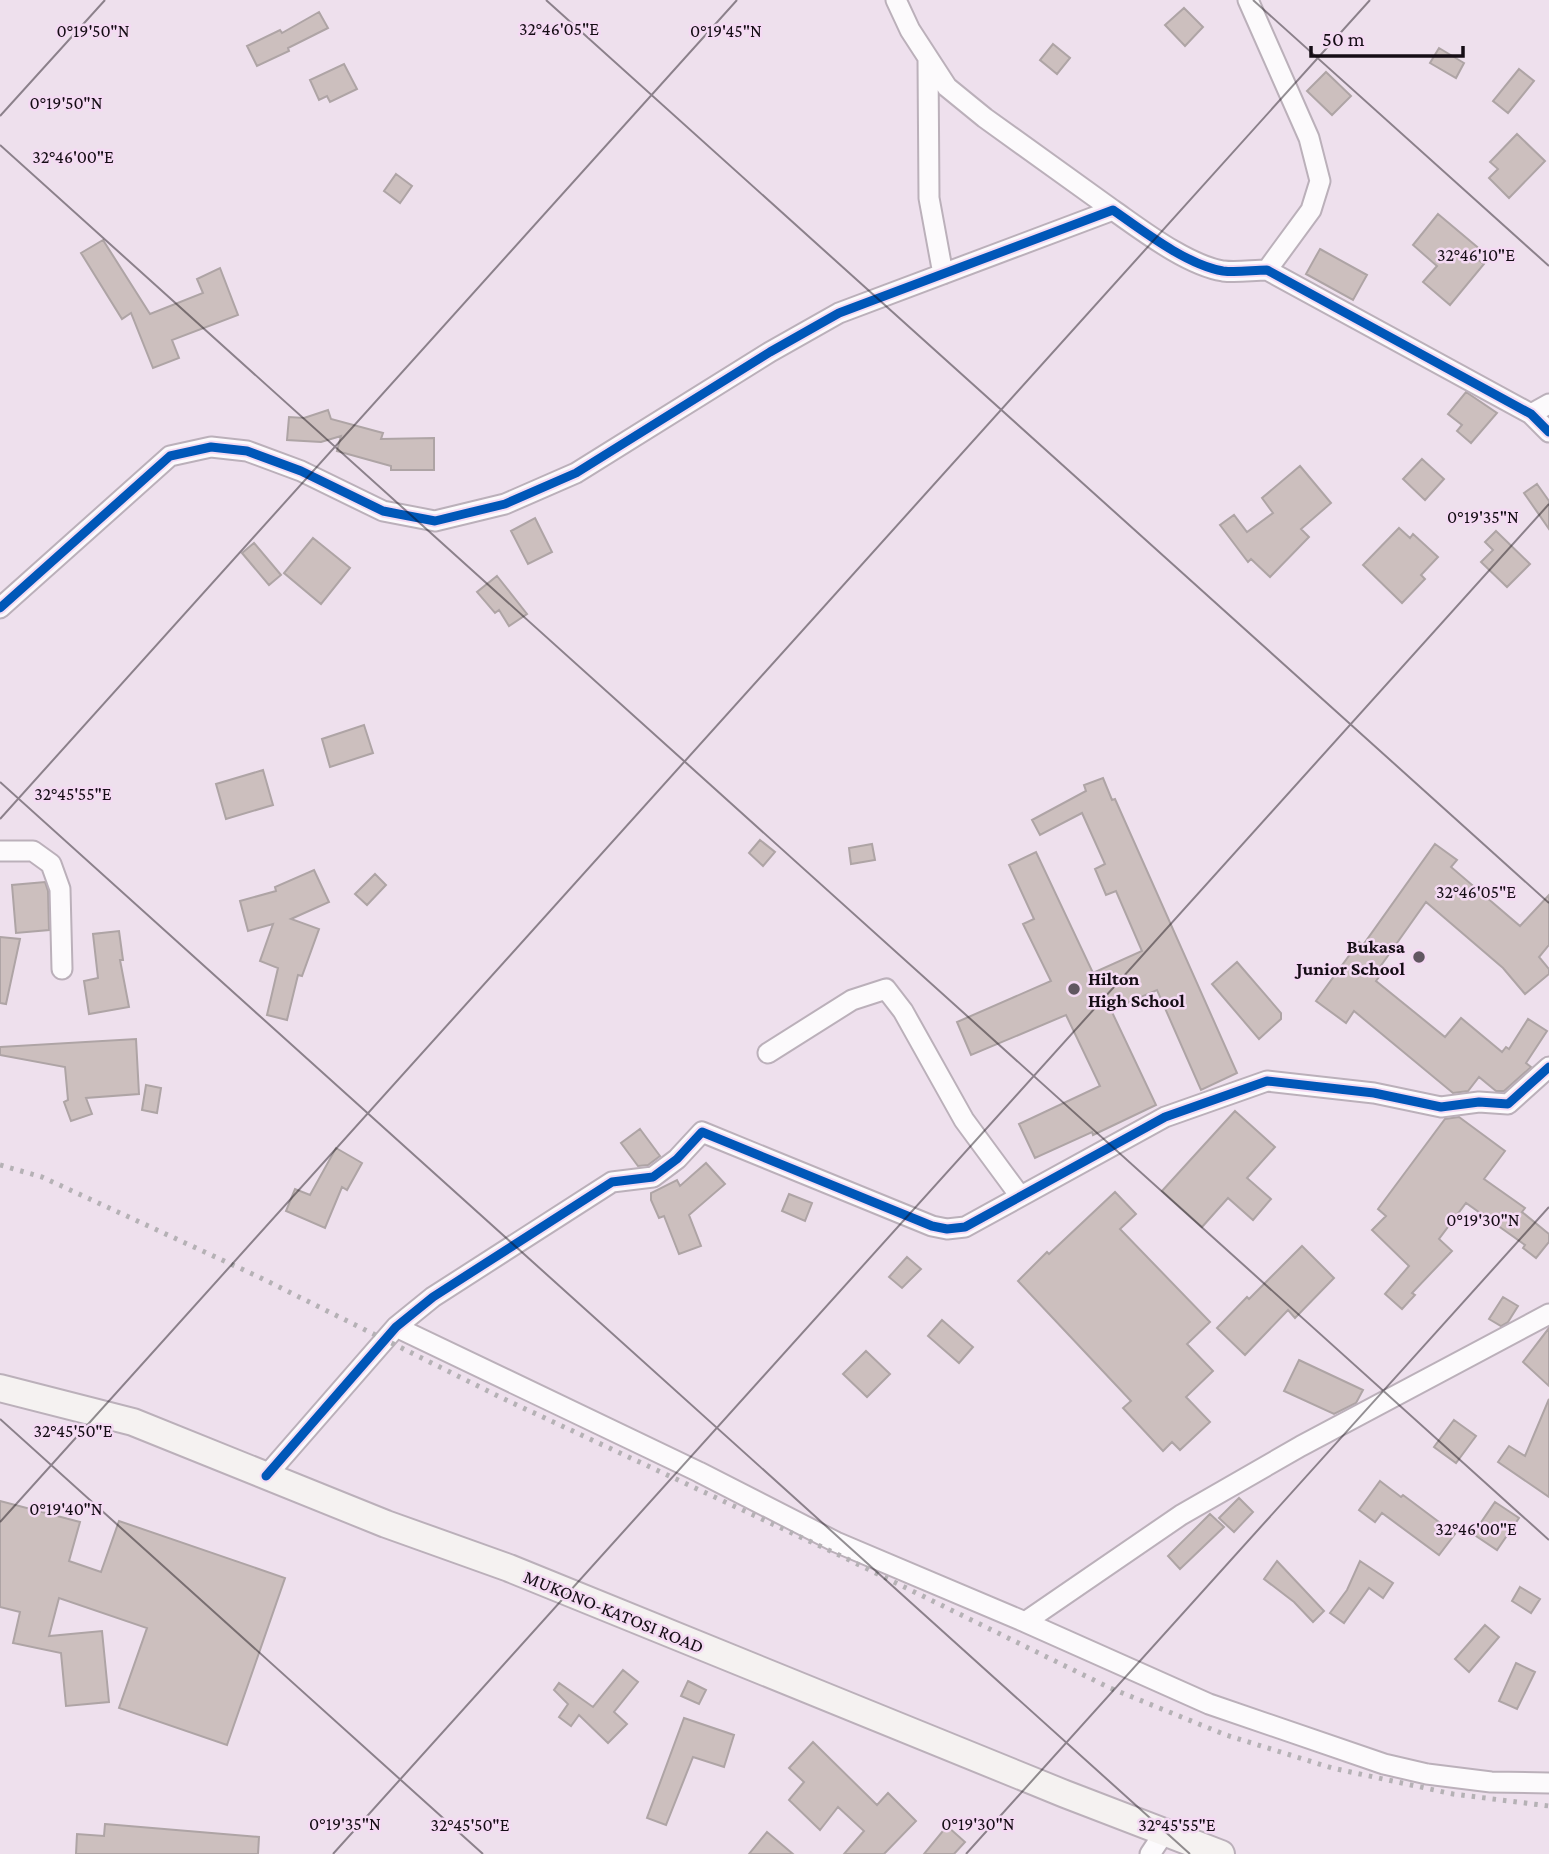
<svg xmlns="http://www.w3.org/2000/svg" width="1549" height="1854" font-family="'Crimson Pro',serif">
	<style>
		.building { fill: #ccbfbe; stroke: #aea4a5; stroke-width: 2 }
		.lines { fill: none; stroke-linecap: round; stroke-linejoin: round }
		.street-casing { stroke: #bbb0ba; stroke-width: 23 }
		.secondary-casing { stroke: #bbb0ba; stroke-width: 30 }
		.street { stroke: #fcfafc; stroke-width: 19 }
		.secondary { stroke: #f5f2f1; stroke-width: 26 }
		.rail { stroke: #b5b1b5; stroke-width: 5; stroke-dasharray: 3.5 7; stroke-linecap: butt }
		.cycleway-casing { stroke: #f4daf3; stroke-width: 13 }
		.cycleway { stroke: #0057b8; stroke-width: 9 }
		.ticks { fill: none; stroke: #150d15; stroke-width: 2; stroke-opacity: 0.45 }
		.poi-dot { fill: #615761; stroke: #f4daf3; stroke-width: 2.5 }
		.labels { text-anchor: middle; stroke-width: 5; stroke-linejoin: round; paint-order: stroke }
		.poi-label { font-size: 19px; font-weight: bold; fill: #150d15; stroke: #f4daf3; text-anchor: end }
		.street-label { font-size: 19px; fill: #150d15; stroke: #f4daf3 }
		.ticks-label { font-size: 18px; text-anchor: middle; fill: #150d15; stroke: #f4daf3; stroke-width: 5; stroke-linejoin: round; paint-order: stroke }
	</style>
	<rect width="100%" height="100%" fill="#eee0ed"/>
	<path class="building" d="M1184,8L1203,27L1185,46L1165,25Z
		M319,12L328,28L288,48L289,51L257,66L247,46L280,30L282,33Z
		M1053,44L1070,58L1057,74L1040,60Z
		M1439,48L1464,63L1456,78L1430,63Z
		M344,64L357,89L330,102L327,96L319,100L310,80Z
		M1519,69L1534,81L1508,113L1493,101Z
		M1326,72L1351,96L1332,115L1307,91Z
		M1517,134L1545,161L1509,198L1489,178L1498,169L1490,162Z
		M396,174L412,186L400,203L384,191Z
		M1438,214L1482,251L1477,259L1484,264L1450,305L1423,282L1437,266L1413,245Z
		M103,240L150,314L203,293L197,279L220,268L238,315L172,340L179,358L153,368L131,313L122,319L81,253Z
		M1320,249L1367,275L1353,300L1306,274Z
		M1466,392L1497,413L1471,443L1457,431L1462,425L1448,414Z
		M328,410L331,419L383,433L381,439L434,438V470H391V466L337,451L341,436L321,442L287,440L289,417L304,418Z
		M1422,459L1444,479L1425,500L1403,479Z
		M1300,466L1331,503L1301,529L1309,537L1270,577L1251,559L1248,562L1220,525L1234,515L1247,532L1273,513L1262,498Z
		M1537,484L1549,501V529L1524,493Z
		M535,518L552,552L528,564L511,531Z
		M1399,528L1410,538L1413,534L1438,557L1421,575L1425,579L1402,603L1363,565Z
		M1496,531L1530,564L1507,587L1481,562L1493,550L1485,542Z
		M313,538L350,568L321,604L284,573Z
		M254,543L281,575L269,585L242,553Z
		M497,576L527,614L509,626L499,610L495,613L477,592Z
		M364,725L373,753L330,767L322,739Z
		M263,770L273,805L226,819L216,784Z
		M1103,778L1112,800L1115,799L1237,1073L1201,1090L1157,990L1111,1010L1156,1105L1093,1135L1092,1132L1035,1158L1019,1124L1100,1086L1066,1015L971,1055L957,1022L1051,981L1023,924L1034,919L1009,865L1036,852L1093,973L1142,951L1116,891L1106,895L1095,869L1105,864L1082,813L1040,835L1032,820L1086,791L1084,785Z
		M760,840L775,852L763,866L749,853Z
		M872,844L875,860L851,864L849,848Z
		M1435,844L1457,860L1451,867L1520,926L1549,895V945L1539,957L1549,969V974L1525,994L1503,968L1426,902L1375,974L1379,977L1376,981L1445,1037L1461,1018L1502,1052L1506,1047L1509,1049L1528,1019L1547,1031L1526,1063L1531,1067L1504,1091H1496L1479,1077L1468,1091L1453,1093L1354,1011L1346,1023L1316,1001L1359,942L1363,945Z
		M314,870L329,902L291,919L319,929L302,976L298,975L287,1020L267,1015L278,968L260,961L273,924L248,931L240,901L276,891L275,887Z
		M375,874L386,885L367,905L355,894Z
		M45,882L48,891L49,930L16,933L12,885Z
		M119,931L123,960H120L129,1007L89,1014L84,981L98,978L93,934Z
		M0,937L20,939L6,1004L0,1003Z
		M1237,962L1281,1013V1019L1259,1039L1212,984Z
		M136,1039L139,1094L86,1098L92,1114L71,1121L64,1102L68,1100L65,1067L0,1055V1047Z
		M146,1085L161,1088L157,1113L142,1110Z
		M1235,1111L1275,1147L1247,1178L1271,1199L1253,1220L1228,1198L1202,1227L1162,1191Z
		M1459,1117L1505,1151L1484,1179L1525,1208L1522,1212L1549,1234V1242L1536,1258L1523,1248L1525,1245L1466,1203L1439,1239L1452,1251L1412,1293L1415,1295L1402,1309L1385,1294L1409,1266L1372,1230L1386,1216L1378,1209L1445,1119Z
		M640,1129L660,1156L648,1165L638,1166L621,1143Z
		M336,1148L362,1163L347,1190L342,1187L325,1228L286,1211L295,1189L310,1195Z
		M706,1163L725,1184L689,1215L701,1246L679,1254L664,1216L659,1218L651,1200V1193L677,1180L680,1186Z
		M1115,1192L1136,1214L1120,1229L1210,1322L1187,1344L1213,1371L1186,1397L1210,1422L1180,1450L1172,1442L1163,1451L1123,1408L1131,1401L1018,1281L1047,1252L1049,1254Z
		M789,1194L812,1203L805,1221L782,1211Z
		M1302,1246L1334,1278L1295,1318L1288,1310L1245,1355L1217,1328L1247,1297L1249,1299Z
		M907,1257L921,1269L902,1288L889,1277Z
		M1503,1297L1518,1306L1508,1322L1501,1326L1489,1319Z
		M942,1320L973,1347L959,1363L928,1336Z
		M1549,1328V1386L1523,1362Z
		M866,1351L890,1374L867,1397L843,1374Z
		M1299,1360L1363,1390L1356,1403L1334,1414L1284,1391Z
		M1549,1399V1497L1498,1462L1509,1446L1525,1456Z
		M1454,1420L1476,1436L1456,1463L1434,1447Z
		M1380,1481L1401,1497L1403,1495L1455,1534L1439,1555L1382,1513L1375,1522L1359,1510Z
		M1239,1498L1253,1512L1234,1532L1219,1518Z
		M0,1501L80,1522L69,1561L101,1572L119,1521L285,1578L227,1745L119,1708L147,1628L59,1598L49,1636L102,1631L109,1702L66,1706L61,1653L13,1643L20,1612L0,1607Z
		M1495,1502L1519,1518L1497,1550L1473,1534Z
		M1210,1514L1224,1527L1180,1569L1168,1556Z
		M1277,1561L1324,1611L1313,1622L1294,1602L1264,1579Z
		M1360,1561L1393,1583L1383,1598L1369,1588L1344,1623L1330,1613L1347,1590Z
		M1520,1587L1540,1599L1531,1613L1512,1601Z
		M1485,1625L1499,1637L1469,1672L1455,1659Z
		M1516,1663L1535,1672L1517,1709L1499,1701Z
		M623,1670L638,1682L614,1712L627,1724L608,1743L579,1715L571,1726L559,1717L568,1704L554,1690L559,1683L593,1707Z
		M688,1681L706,1690L699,1704L681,1696Z
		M684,1718L734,1735L724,1767L693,1757L666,1825L647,1818Z
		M813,1742L877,1805L888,1793L916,1821L884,1854H844L864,1831L838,1807L820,1830L789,1800L804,1782L789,1768Z
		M105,1824L259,1837L258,1854H76L77,1834L104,1836Z
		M947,1826L965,1842L954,1854H924Z
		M767,1832L793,1854H749Z"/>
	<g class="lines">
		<g class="street-casing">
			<path id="street" d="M896,0L910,30L947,87L985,118L1113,210
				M1248,0L1309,138L1320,181L1311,210L1267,270
				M928,60L929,198L943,274
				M1531,414L1549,404
				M0,608L170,456L211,447L247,451L301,471L383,511L435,521L505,504L576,473L770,352L839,313L1113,210C1143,231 1187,265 1223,271C1237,273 1253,270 1267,270L1531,414L1549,432
				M0,851H33L51,864L60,889L62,969
				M768,1053L852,1000L886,989L903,1011L964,1120L1020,1196
				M396,1327L699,1472L836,1542L1025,1622L1181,1515L1301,1446L1549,1314
				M266,1476L396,1327L433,1297L612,1182L653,1177L677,1159L702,1132L932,1226L947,1229L965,1227L1165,1117L1267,1081L1374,1093L1441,1107L1479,1102L1508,1104L1549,1067
				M1025,1622L1209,1704L1384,1764L1427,1774L1491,1782L1549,1783
				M1150,1854L1164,1833"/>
		</g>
		<g class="secondary-casing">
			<path id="secondary" d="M0,1388L133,1422L386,1524L509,1568L1065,1794L1221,1854"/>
		</g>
		<use href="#street" class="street"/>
		<use href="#secondary" class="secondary"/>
		<path class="rail" d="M0,1165L42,1177L259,1277L504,1399L837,1554L1110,1688L1226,1735L1332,1768L1453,1794L1549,1806"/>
		<g class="cycleway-casing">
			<path id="cycleway" d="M0,608L170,456L211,447L247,451L301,471L383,511L435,521L505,504L576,473L770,352L839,313L1113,210C1143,231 1187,265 1223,271C1237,273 1253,270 1267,270L1531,414L1549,432
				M266,1476L396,1327L433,1297L612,1182L653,1177L677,1159L702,1132L932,1226L947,1229L965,1227L1165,1117L1267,1081L1374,1093L1441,1107L1479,1102L1508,1104L1549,1067"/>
		</g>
		<use href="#cycleway" class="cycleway"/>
	</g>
	<path class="ticks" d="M546,0L1549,903M1253,0L1549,266M0,116L105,0M0,145L1549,1540M0,782L1190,1854M0,819L737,0M0,1419L483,1854M0,1522L1370,0M333,1854L1549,504M966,1854L1549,1207"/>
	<g class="poi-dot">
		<circle cx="1419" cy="957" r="7"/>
		<circle cx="1074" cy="989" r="7"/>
	</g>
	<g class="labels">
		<g class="poi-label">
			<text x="1405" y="953">Bukasa<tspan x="1405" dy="22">Junior School</tspan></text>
			<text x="1088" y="985" text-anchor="start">Hilton<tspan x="1088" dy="22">High School</tspan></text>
		</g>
		<g class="street-label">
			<text transform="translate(614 1611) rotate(22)" y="7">MUKONO-KATOSI ROAD</text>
		</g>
	</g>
	<g class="ticks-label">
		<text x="559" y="35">32°46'05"E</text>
		<text x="93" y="37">0°19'50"N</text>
		<text x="726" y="37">0°19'45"N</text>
		<text x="66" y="109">0°19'50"N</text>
		<text x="73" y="163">32°46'00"E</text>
		<text x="1476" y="261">32°46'10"E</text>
		<text x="1483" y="523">0°19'35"N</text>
		<text x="73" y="800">32°45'55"E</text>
		<text x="1476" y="898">32°46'05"E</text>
		<text x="1483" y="1226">0°19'30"N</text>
		<text x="73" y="1437">32°45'50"E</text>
		<text x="66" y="1515">0°19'40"N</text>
		<text x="1476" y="1535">32°46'00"E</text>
		<text x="345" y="1830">0°19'35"N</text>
		<text x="978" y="1830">0°19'30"N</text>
		<text x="470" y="1831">32°45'50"E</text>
		<text x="1177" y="1831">32°45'55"E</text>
	</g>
	<path d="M1311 46v10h152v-10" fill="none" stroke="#150d15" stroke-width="3.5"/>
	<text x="1322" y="46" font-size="21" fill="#150d15" stroke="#f4daf3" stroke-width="5" paint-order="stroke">50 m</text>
</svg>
